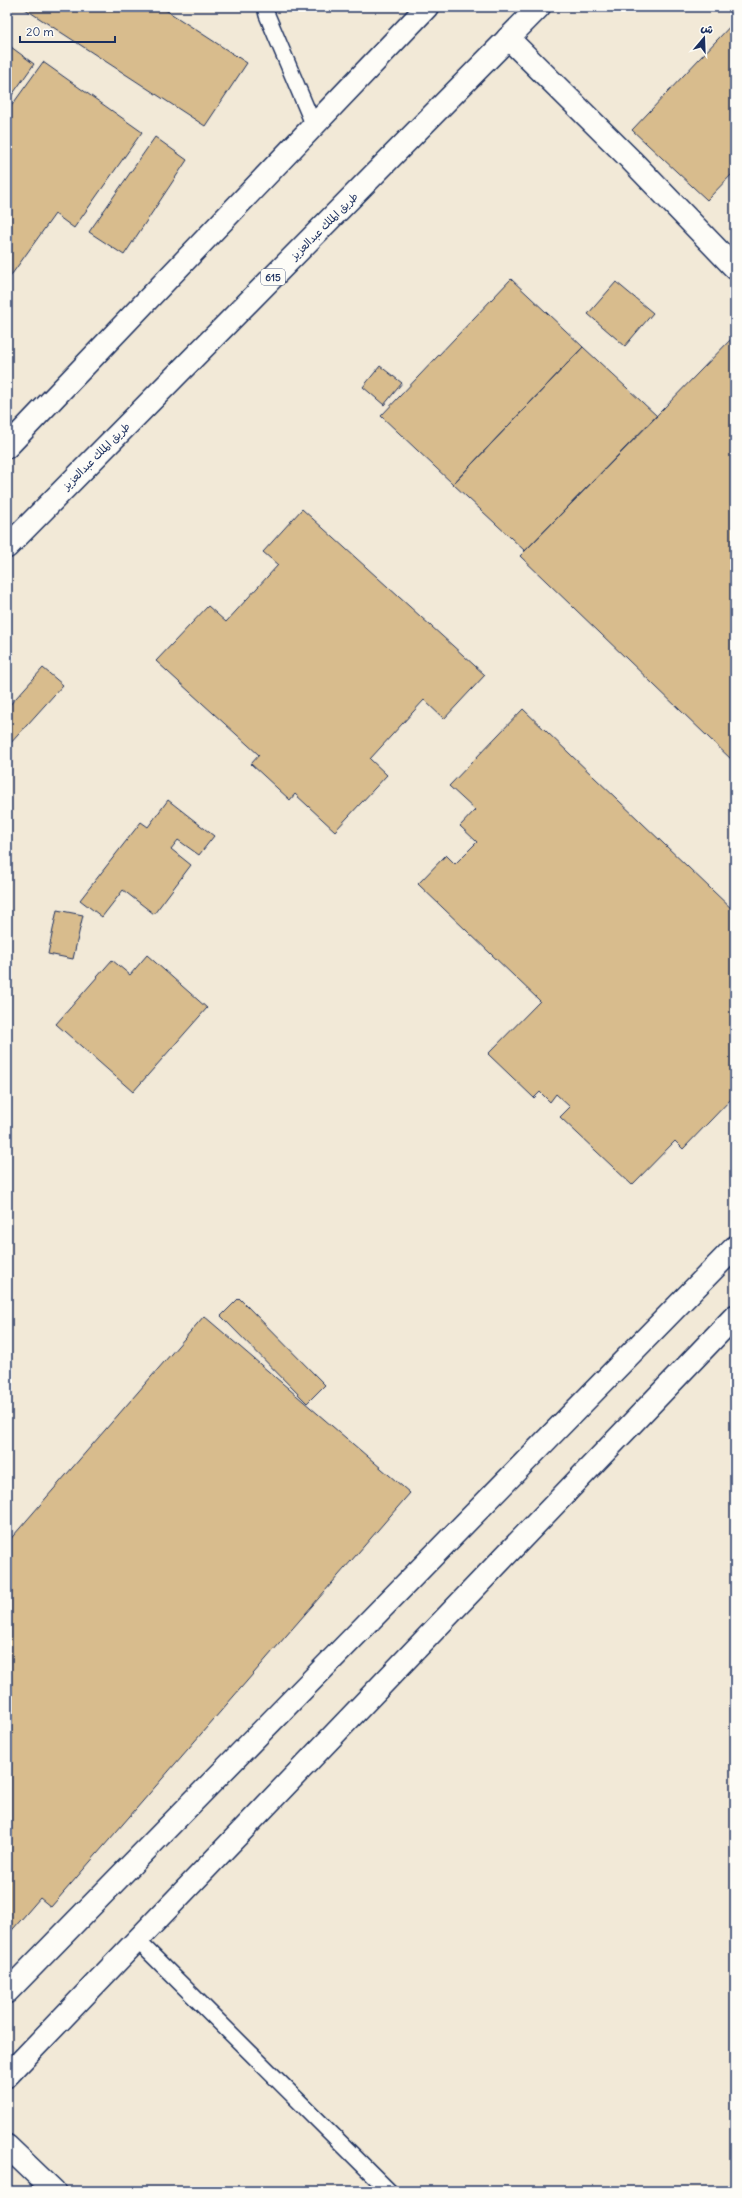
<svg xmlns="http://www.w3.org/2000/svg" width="742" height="2198" font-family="Delius,'Playpen Sans Arabic',sans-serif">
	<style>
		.building { fill: #d8bc8d; stroke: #1b2f5e }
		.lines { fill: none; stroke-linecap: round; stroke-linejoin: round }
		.lane-casing { stroke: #1b2f5e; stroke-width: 18 }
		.street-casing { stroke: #1b2f5e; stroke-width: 25 }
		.secondary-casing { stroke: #1b2f5e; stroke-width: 25 }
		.highway-casing { stroke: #1b2f5e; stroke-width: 25 }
		.lane { stroke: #fdfcf7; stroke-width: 15 }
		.street { stroke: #fdfcf7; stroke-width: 22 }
		.secondary { stroke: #fdfcf7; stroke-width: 22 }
		.highway { stroke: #fdfcf7; stroke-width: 22 }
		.labels { text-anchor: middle; stroke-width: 3; stroke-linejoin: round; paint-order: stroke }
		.shield { fill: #fdfcf7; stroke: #5f6c8c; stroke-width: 1 }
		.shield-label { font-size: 10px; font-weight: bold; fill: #1b2f5e }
		.street-label { font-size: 11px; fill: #1b2f5e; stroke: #fdfcf7 }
	</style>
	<rect width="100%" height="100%" fill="#f2e9d7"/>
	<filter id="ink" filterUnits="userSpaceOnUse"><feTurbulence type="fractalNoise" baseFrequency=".025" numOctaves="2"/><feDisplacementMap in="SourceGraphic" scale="8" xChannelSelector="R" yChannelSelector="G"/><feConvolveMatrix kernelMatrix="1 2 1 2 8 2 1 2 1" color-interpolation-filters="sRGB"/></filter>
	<g filter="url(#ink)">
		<path class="building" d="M22,7H161L247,63L205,126Z
			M735,21V171L707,200L632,130Z
			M7,44L34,64L7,102Z
			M43,62L142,132L74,228L55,214L7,281V112Z
			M155,137L187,160L124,255L89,232Z
			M511,279L583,347L453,484L381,416Z
			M616,282L653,313L625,346L588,314Z
			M735,335V761L734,762L520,556Z
			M583,347L657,416L525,551L453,484Z
			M380,366L402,383L384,405L363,387Z
			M302,509L485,675L444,719L424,700L370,759L387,775L335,831L295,794L290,800L251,764L259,755L156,661L208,606L226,622L278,565L263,552Z
			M43,668L63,685L9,745L7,743V708Z
			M523,709L735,912V1095L683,1149L675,1141L632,1185L560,1117L570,1107L556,1094L550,1102L540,1092L534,1098L488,1054L540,1001L418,884L446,855L455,864L477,842L460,826L475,810L449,786Z
			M168,800L214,836L199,855L178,840L171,849L191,865L154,914L123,890L102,917L80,900L141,822L148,827Z
			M57,910L83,915L73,959L48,954Z
			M147,955L207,1008L133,1092L56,1024L112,960L130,975Z
			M239,1298L325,1385L307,1403L221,1316Z
			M204,1316L410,1493L51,1907L40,1898L7,1936V1543Z"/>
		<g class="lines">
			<g class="lane-casing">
				<path id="lane" d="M265,7L267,15L314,126
					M137,1940L389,2191"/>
			</g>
			<g class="street-casing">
				<path id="street" d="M508,38L631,160L735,268
					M7,1992L735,1247
					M7,2076L735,1316"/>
			</g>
			<g class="secondary-casing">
				<path id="secondary" d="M7,2146L54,2191"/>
			</g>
			<g class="highway-casing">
				<path id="highway" d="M7,447L427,7
					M7,547L539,7"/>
			</g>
			<use href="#lane" class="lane"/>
			<use href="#street" class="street"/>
			<use href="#secondary" class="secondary"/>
			<use href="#highway" class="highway"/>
		</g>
	</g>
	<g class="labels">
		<rect class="shield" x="261" y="269" width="24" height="16" rx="3"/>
		<g class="shield-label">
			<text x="273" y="281">615</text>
		</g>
		<g class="street-label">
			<text transform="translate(324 226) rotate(-45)" y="4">طريق الملك عبدالعزيز</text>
			<text transform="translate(96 456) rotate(-45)" y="4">طريق الملك عبدالعزيز</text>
		</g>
	</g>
	<rect width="742" height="2198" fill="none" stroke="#fdfcf7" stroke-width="24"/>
	<rect x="12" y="12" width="718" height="2174" fill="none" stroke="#1b2f5e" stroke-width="1.5" filter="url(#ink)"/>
	<g transform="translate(704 38) rotate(19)" stroke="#fdfcf7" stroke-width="3" paint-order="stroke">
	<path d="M0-3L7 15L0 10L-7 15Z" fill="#1b2f5e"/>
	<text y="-6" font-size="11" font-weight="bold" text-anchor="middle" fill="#1b2f5e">ش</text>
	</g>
	<path d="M20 36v6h95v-6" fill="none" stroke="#1b2f5e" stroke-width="2"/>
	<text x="26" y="36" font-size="12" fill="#1b2f5e" stroke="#fdfcf7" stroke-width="3" paint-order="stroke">20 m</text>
</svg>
